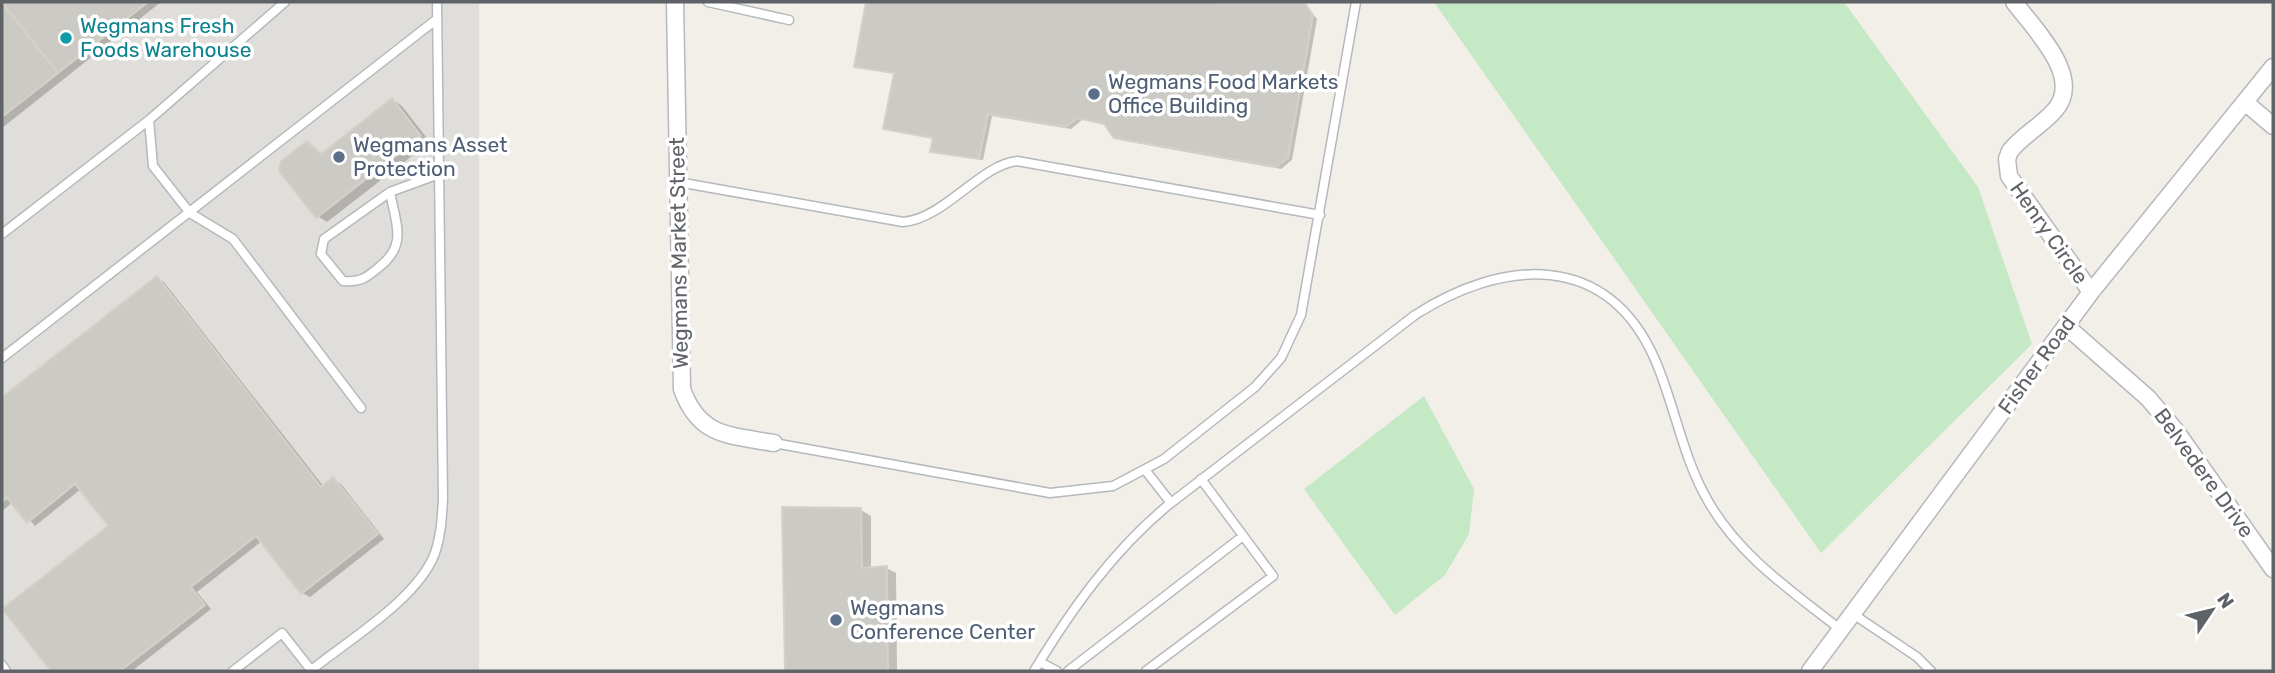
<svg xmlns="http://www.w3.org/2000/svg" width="2275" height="673" font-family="Rubik,sans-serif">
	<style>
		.industrial { fill: #e0deda }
		.green { fill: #c5e8c5 }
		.shadow { fill: #0003 }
		.building { fill: #cccac5; stroke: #d6d1c6; stroke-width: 2 }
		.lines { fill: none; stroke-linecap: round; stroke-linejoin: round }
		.service-casing { stroke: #b5b8bc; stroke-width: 11 }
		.minor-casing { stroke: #b5b8bc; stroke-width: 19 }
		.service { stroke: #fff; stroke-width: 8 }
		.minor { stroke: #fff; stroke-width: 16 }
		.culture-dot { fill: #0f9aa8; stroke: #fff; stroke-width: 2.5 }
		.service-dot { fill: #5c6f8a; stroke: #fff; stroke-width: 2.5 }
		.labels { text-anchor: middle; stroke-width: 7; stroke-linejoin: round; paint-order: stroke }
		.culture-label { font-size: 21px; fill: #0d838f; stroke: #fff; text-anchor: start }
		.service-label { font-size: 21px; fill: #4e5e75; stroke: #fff; text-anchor: start }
		.street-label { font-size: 21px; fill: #5f6368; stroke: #fff }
	</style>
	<rect width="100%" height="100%" fill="#f1efe8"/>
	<path class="industrial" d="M2,2H479V671H2Z"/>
	<path class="green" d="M1434,2H1844L1978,187L2032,344L1821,553Z
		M1424,396L1474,489L1469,534L1445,575L1395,615L1304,489Z"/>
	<path class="shadow" d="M2,2H161L2,128Z
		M868,2H1289L1304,4L1317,19L1292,160L1281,169L1120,140L1107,124L1083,119L1071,129L992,116L983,160L937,153L932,151L934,139L885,129L896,74L856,66Z
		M393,100L402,106L430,142L327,222L317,216L307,143L323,154Z
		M157,278L164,282L324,487L333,479L341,484L384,539L310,597L302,593L262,541L197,592L211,609L132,671H53L5,609L110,526L81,489L35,526L13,502L2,511V399Z
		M784,509L861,510L871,516V569L886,568L896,573L897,671H787Z"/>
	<path class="building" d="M2,2H148L58,73Z
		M866,2L1305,3L1313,15L1288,158L1276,167L1114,138L1104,124L1077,118L1066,127L988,114L979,159L930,152L933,138L883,129L894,73L854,67Z
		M2,3L58,73L2,117Z
		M392,98L421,136L316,218L279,171L281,161L307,141L321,154Z
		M157,276L321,487L333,477L378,534L301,594L256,536L191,587L205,605L120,671H51L2,609L108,526L75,484L27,523L7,498L2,502V397Z
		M782,507L861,508L862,568L887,566L888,671H785Z"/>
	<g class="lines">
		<g class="service-casing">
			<path id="service" d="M285,2L149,120L153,166L190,213L233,239L361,408
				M708,2L789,20
				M678,182L903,222C944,219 980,165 1017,161L1320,215
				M390,192C396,225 408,245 378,268C365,279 360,282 343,281L321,254L324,239L390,192L439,174
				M2,234L149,120
				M2,358L437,19
				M774,443L1050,493L1113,486L1164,459L1255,387L1281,358L1301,315L1356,2
				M1146,471L1171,503
				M1853,614L1917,657L1931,671
				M1040,662L1057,671
				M2,665L6,671
				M233,671L282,633L311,670
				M310,671C347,641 418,599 435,553C441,535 442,517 443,499L437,2
				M1034,671C1071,610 1112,552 1167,506L1415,315C1502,259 1608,249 1656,362C1675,407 1683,458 1708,501C1739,556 1793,592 1841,630
				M1068,671L1243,536
				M1146,671L1273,576L1201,479"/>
		</g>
		<g class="minor-casing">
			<path id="minor" d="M675,2L682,389C699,437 729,435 774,443
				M2014,2C2034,29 2084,77 2055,110C2041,126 2023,135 2010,151L2007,159L2009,176L2091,292
				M2246,103L2273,126
				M2066,326L2148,398L2176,431L2273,569
				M1810,671L2091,292L2273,67"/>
		</g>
		<use href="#service" class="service"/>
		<use href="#minor" class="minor"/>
	</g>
	<circle class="culture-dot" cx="66" cy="38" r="7"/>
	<g class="service-dot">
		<circle cx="1094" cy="94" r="7"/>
		<circle cx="339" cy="157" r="7"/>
		<circle cx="836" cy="620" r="7"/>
	</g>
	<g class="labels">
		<g class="culture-label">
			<text x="80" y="33">Wegmans Fresh<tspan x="80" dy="24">Foods Warehouse</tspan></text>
		</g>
		<g class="service-label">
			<text x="1108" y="89">Wegmans Food Markets<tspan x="1108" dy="24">Office Building</tspan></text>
			<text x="353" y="152">Wegmans Asset<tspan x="353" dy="24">Protection</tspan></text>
			<text x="850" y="615">Wegmans<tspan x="850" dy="24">Conference Center</tspan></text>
		</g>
		<g class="street-label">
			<text transform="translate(2049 233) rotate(55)" y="7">Henry Circle</text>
			<text transform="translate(679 253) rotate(-91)" y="7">Wegmans Market Street</text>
			<text transform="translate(2037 365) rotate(-54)" y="7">Fisher Road</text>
			<text transform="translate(2204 473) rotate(54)" y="7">Belvedere Drive</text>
		</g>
	</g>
	<rect width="2275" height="673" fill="none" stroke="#5f6368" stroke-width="7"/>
	<g transform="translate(2212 610) rotate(55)" stroke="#ffffff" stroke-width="5" paint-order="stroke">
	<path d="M0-5L12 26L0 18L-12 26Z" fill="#5f6368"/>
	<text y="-10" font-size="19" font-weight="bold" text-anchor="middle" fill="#5f6368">N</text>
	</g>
</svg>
